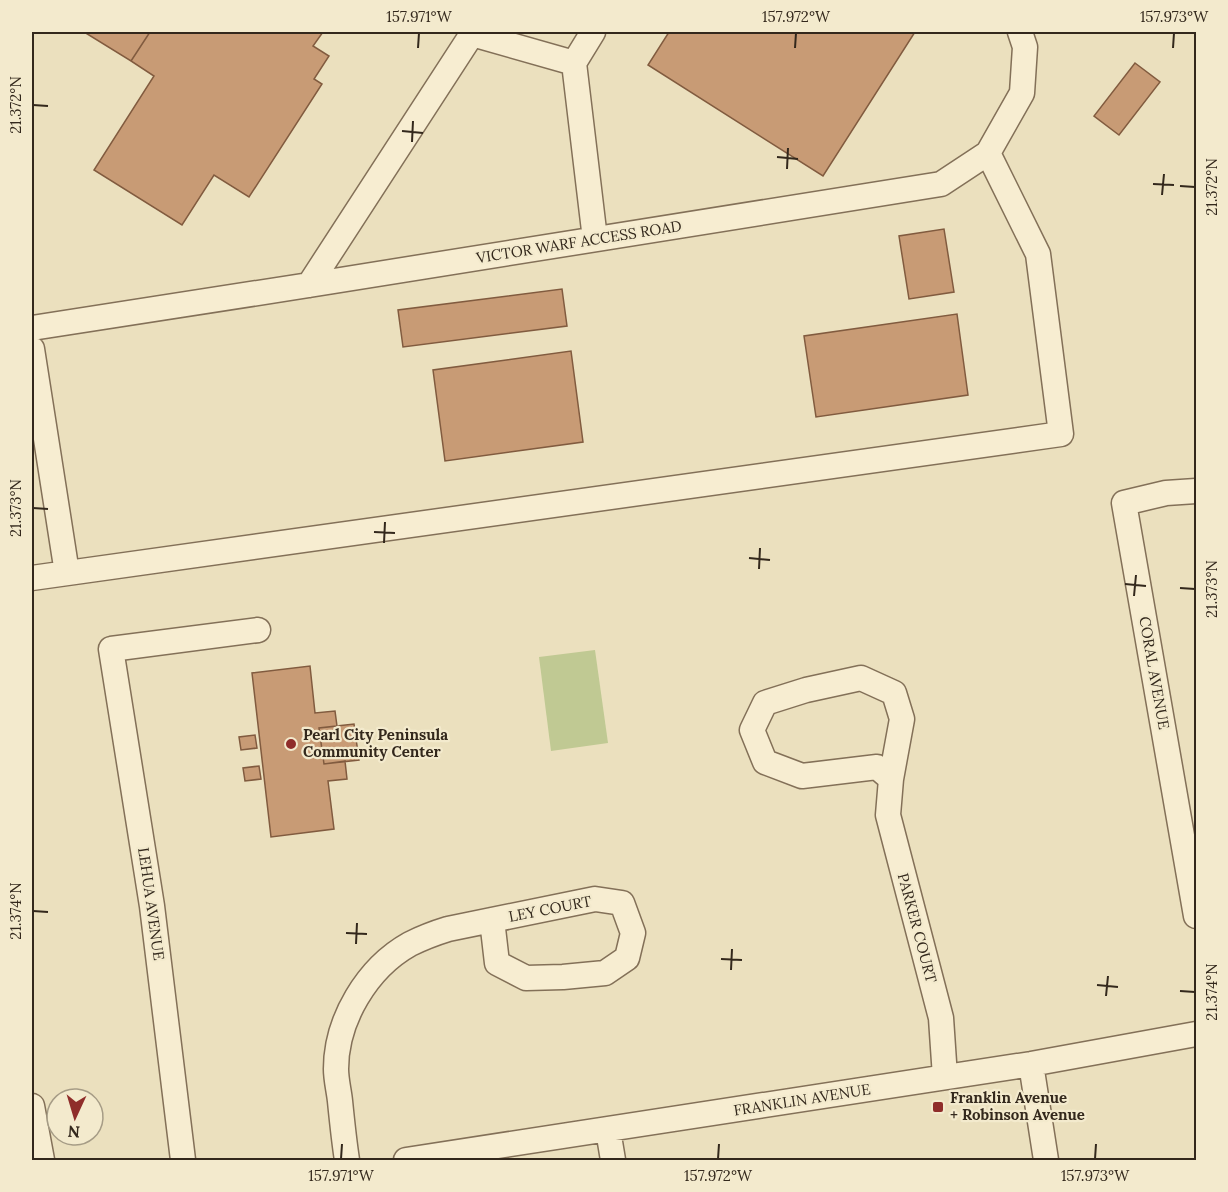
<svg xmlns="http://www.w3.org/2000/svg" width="1228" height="1192" font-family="Lora,serif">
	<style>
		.green { fill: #c0c993 }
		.building { fill: #c89b75; stroke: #815b3f; stroke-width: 1.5 }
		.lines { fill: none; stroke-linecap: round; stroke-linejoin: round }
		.minor-casing { stroke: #837058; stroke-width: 27 }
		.minor { stroke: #f7edd1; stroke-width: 24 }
		.ticks { fill: none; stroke: #33281c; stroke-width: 2 }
		.poi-dot { fill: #8f2d2a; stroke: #f3eacd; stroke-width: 2 }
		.labels { text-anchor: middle; stroke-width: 4.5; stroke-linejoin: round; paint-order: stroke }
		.street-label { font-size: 15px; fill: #33281c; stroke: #f3eacd }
		.poi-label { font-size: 15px; font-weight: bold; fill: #33281c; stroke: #f3eacd; text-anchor: start }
		.neatline { fill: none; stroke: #33281c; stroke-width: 2 }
		.ticks-label { font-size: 15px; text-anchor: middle; fill: #33281c }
	</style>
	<rect width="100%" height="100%" fill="#ebe0be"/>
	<path class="green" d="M595,650L608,743L551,751L539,657Z"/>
	<path class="building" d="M84,32H150L131,61Z
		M150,32H323L313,46L329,56L314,79L322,84L249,197L214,175L182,225L94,170L154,76L131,61Z
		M669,32H915L823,176L648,65Z
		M1135,63L1160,82L1119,135L1094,116Z
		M944,229L954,292L909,299L899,236Z
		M562,289L567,326L403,347L398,310Z
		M957,314L968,395L816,417L804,336Z
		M571,351L583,442L445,461L433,370Z
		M310,666L315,713L335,711L337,726L319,728L324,764L345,761L347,779L328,781L334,829L271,837L252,673Z
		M354,724L359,760L324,764L319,728Z
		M255,735L257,748L241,750L239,737Z
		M259,766L261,779L245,781L243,768Z"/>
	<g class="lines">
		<g class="minor-casing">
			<path id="minor" d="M593,32L574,63L595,239
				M309,285L472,34L574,63
				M32,328L309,285L941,184L988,153L1022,93L1025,47L1020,32
				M32,349L67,573
				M1196,491L1166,493L1124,503L1196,916
				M32,578L1061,434L1038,254L988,153
				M861,678L894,693L902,719L891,779L877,767L802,776L765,762L752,730L765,703L806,690Z
				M891,779L888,815L941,1018L945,1077
				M1031,1064L1046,1160
				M32,1106L42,1160
				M608,1130L613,1160
				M183,1160L152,906L111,649L258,630
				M347,1160C344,1141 342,1121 340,1101C339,1091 336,1080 336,1069C336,1020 367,968 410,944C422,938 435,933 448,929L595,899L622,903L633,933L627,958L605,973L563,977L526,978L497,963L492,920
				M406,1160L1031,1064L1196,1034"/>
		</g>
		<use href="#minor" class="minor"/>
	</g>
	<path class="ticks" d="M418,48L419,33M795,48L796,33M1173,48L1174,33M33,105L48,106M402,131L423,133M412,142L413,121M777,157L798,159M787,169L788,148M1153,184L1174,185M1180,186L1195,187M1162,195L1164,174M33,508L48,509M374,532L395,533M384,543L385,522M749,558L770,560M759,569L760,548M1125,584L1146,586M1180,588L1195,589M1134,596L1136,575M33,911L48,912M346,933L367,934M356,944L357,923M721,959L742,960M731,970L732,949M1097,985L1118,987M1180,991L1195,992M1106,996L1108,976M341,1159L342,1144M718,1159L719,1144M1095,1159L1096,1144"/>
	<g class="poi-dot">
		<circle cx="291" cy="744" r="6"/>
		<rect x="932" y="1101" width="12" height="12" rx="3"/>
	</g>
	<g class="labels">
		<g class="street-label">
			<text transform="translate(579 242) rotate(-9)" y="5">VICTOR WARF ACCESS ROAD</text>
			<text transform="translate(1154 673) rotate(80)" y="5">CORAL AVENUE</text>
			<text transform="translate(151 904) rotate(82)" y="5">LEHUA AVENUE</text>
			<text transform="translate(550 909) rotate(-11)" y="5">LEY COURT</text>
			<text transform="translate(917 928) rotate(75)" y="5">PARKER COURT</text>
			<text transform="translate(802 1100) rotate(-9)" y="5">FRANKLIN AVENUE</text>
		</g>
		<g class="poi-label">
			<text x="303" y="740">Pearl City Peninsula<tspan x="303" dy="17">Community Center</tspan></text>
			<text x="950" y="1103">Franklin Avenue<tspan x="950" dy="17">+ Robinson Avenue</tspan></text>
		</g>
	</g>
	<rect width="1228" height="1192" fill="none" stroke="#f3eacd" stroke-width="66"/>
	<g transform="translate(75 1117) rotate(184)"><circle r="28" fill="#f3eacd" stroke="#a69c86" stroke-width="1.5"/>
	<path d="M0-4.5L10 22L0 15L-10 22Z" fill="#8f2d2a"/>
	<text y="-9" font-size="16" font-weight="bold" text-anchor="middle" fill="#33281c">N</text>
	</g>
	<rect x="33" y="33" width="1162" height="1126" class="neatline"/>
	<g class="ticks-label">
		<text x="419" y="22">157.971°W</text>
		<text x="796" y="22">157.972°W</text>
		<text x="1174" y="22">157.973°W</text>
		<text transform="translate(16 105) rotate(-90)" y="5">21.372°N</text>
		<text transform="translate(1212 187) rotate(-90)" y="5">21.372°N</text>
		<text transform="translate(16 508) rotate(-90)" y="5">21.373°N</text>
		<text transform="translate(1212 589) rotate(-90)" y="5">21.373°N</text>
		<text transform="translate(16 911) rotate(-90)" y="5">21.374°N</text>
		<text transform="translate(1212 992) rotate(-90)" y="5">21.374°N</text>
		<text x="341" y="1181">157.971°W</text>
		<text x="718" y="1181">157.972°W</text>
		<text x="1095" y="1181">157.973°W</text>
	</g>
</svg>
